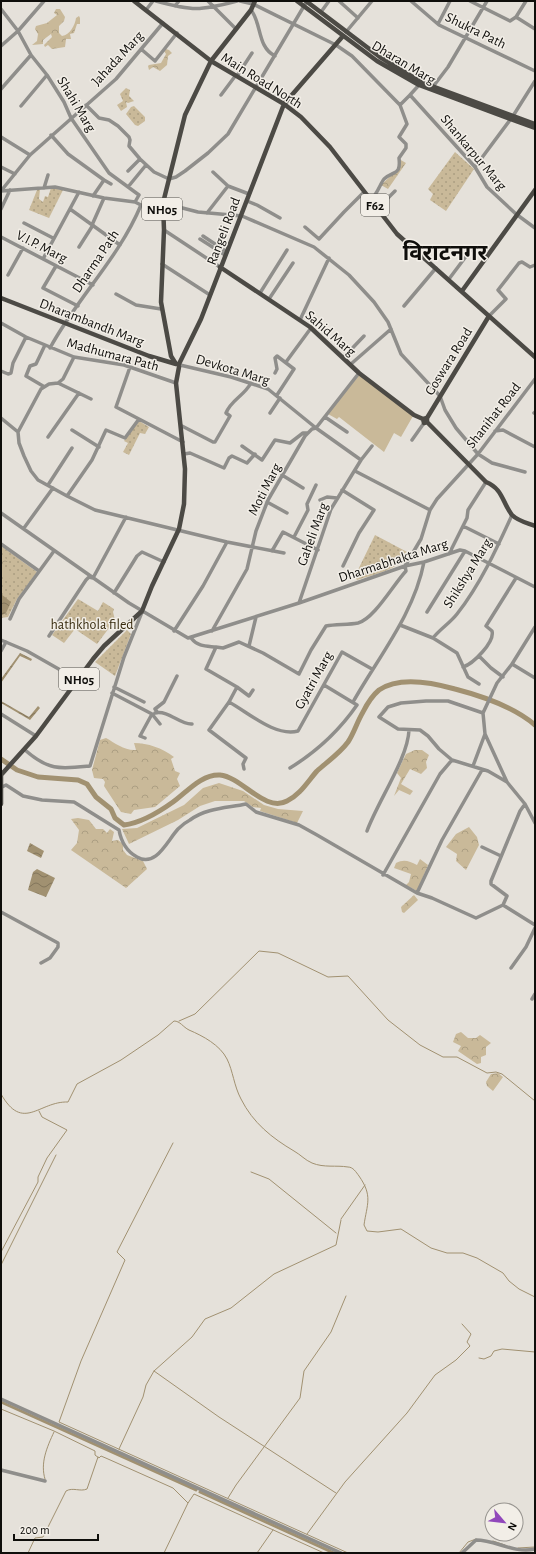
<svg xmlns="http://www.w3.org/2000/svg" width="536" height="1554" font-family="'Alegreya Sans','Noto Sans Devanagari',sans-serif">
	<style>
		.grass { fill: url(#grass-dots) }
		.forest { fill: url(#forest-crowns) }
		.garden { fill: #c9b999 }
		.water { fill: url(#water-waves) }
		.lines { fill: none; stroke-linecap: round; stroke-linejoin: round }
		.stream { stroke: #a19171; stroke-width: 1 }
		.canal { stroke: #a19171; stroke-width: 3 }
		.river { stroke: #a19171; stroke-width: 5 }
		.minor { stroke: #8f8e8b; stroke-width: 3.5 }
		.major { stroke: #4c4a45; stroke-width: 4.5 }
		.labels { text-anchor: middle; stroke-width: 3; stroke-linejoin: round; paint-order: stroke }
		.shield { fill: #f2eee7; stroke: #53514d; stroke-width: 1 }
		.shield-label { font-size: 13px; font-weight: bold; fill: #0f0e0b }
		.street-label { font-size: 14px; fill: #0f0e0b; stroke: #f2eee7 }
		.park-label { font-size: 14px; fill: #36290c; stroke: #f2eee7 }
		.town-label { font-size: 22px; font-weight: bold; fill: #0f0e0b; stroke: #f2eee7 }
	</style>
	<defs>
		<pattern id="grass-dots" width="8" height="8" patternUnits="userSpaceOnUse"><rect width="8" height="8" fill="#c9b999"/><path d="M2 2h.1M6 6h.1" fill="none" stroke="#ab9e82" stroke-width="1.8" stroke-linecap="round"/></pattern>
		<pattern id="forest-crowns" width="20" height="18" patternUnits="userSpaceOnUse"><rect width="20" height="18" fill="#c9b999"/><path d="M2 6a3 3 0 1 1 6 0M12 15a3 3 0 1 1 6 0" fill="none" stroke="#ab9e82"/></pattern>
		<pattern id="water-waves" width="16" height="10" patternUnits="userSpaceOnUse"><rect width="16" height="10" fill="#a19171"/><path d="M0 5q4-4 8 0t8 0" fill="none" stroke="#82755b"/></pattern>
	</defs>
	<rect width="100%" height="100%" fill="#e5e1da"/>
	<path class="grass" d="M126,88L130,90L129,96L134,101L128,103L126,102L127,107L121,111L117,105L123,101L120,94Z
		M134,106L145,117V121L138,126L135,125L126,114L131,107Z
		M455,152L474,169L446,211L430,200L433,194L428,189Z
		M51,188L63,190L49,218L29,210L37,190L40,189L39,199L43,202L45,196L48,197Z
		M139,421L149,427L145,434L140,433L129,455L123,452L128,443L124,441Z
		M375,535L409,553C399,570 375,574 357,580L355,576Z
		M1,546L37,572L17,599L8,617L1,618Z
		M78,599L98,611L103,602L114,609L113,612L115,620L97,644L75,629L64,643L52,635Z
		M127,630L131,634L115,676L95,662Z"/>
	<path class="forest" d="M56,9H60L65,17L64,21L59,26V33L62,36C70,35 75,25 76,18L79,16L80,18V24H77L74,33L70,34L71,39H66L65,47L52,49L48,45L45,47L44,45L52,37L51,34L43,40V44L32,45L37,41L38,34L35,29L36,26L47,23L57,15L54,13Z
		M166,49L169,50L172,53L168,56L167,65L160,71L153,67L149,70L148,66L149,65L161,63L166,54L164,51Z
		M399,159L406,163L388,189L381,185L398,169Z
		M1,554L8,561L1,566L6,569L16,581L1,576Z
		M106,738C115,743 125,751 136,750L134,743C148,743 162,748 174,757L171,759L175,771L180,773L177,779L180,786L155,807L134,810L131,814L121,812L104,786L105,782L103,779L94,778L92,770L100,740Z
		M415,750H422L429,755L426,762L427,768L421,774L410,769L401,784L413,791L410,795L399,790L394,796L401,778L397,773L406,754Z
		M219,783L243,791L264,805L278,809L303,811L297,823L260,811L261,808L253,807L244,801H215L200,806L178,820L129,844L122,829L137,828L184,805L203,788Z
		M78,818L89,820L96,829H103L107,833L110,829L114,832L112,841L118,840L123,844V850L127,855L143,861L147,869L126,888L71,850L77,843L79,830L71,819Z
		M469,827L477,837L479,845L466,870L456,861L457,854L446,847L456,834Z
		M420,859L428,865L417,891L406,885L409,882L411,874L394,868L396,863C404,859 409,861 417,865Z
		M414,895L418,900L404,913L402,912L401,907Z
		M461,1032L468,1038H476L480,1035L491,1043L486,1047V1055L481,1057V1063L477,1064L458,1051L461,1046L453,1042L456,1034Z
		M498,1073L503,1077L493,1091L487,1086L486,1082L491,1074Z"/>
	<path class="garden" d="M359,375L413,416L401,437L394,433L384,452L339,417L337,419L328,414Z"/>
	<path class="water" d="M1,594L11,602L6,613L2,615Z
		M20,653L32,659L31,661L20,656L1,683V679Z
		M1,701L29,717L38,706L40,708L30,720L1,703Z
		M30,843L44,851L41,858L27,851Z
		M37,869L55,878L46,897L28,890L33,872Z"/>
	<g class="lines">
		<path class="stream" d="M179,1021L195,1014L259,951L278,953L328,977L348,976L388,1020L420,1045L443,1057H457L487,1073L496,1072L502,1074L535,1101
			M1,1094C23,1133 39,1101 68,1102L77,1084L121,1060L158,1035L174,1021C180,1021 183,1027 189,1030C203,1036 220,1045 227,1059C233,1071 234,1086 241,1099C253,1123 272,1138 294,1151C301,1155 305,1160 312,1163C324,1168 336,1165 348,1167C353,1167 356,1172 359,1176C373,1196 367,1204 364,1225L367,1231L378,1232L401,1229L431,1248L447,1253H463L477,1258L503,1273L509,1281L519,1289L535,1297
			M173,1143L117,1252L125,1260L81,1361L59,1422L348,1553
			M251,1172L269,1179L336,1233
			M341,1219L365,1185
			M1,1252L38,1182V1177L47,1158L67,1130L42,1117L39,1111
			M1,1265L56,1155
			M479,1358L484,1359L491,1356L494,1351L502,1349L535,1352
			M154,1371L219,1417L336,1493
			M1,1409L54,1431L95,1451V1455L99,1458L101,1456L108,1459L173,1488L188,1503L194,1494L324,1553
			M119,1449L143,1397L146,1385L154,1371L192,1337L205,1319L231,1308L274,1274L336,1245L341,1220
			M45,1479C40,1463 47,1447 54,1432
			M228,1498L236,1485L300,1398L304,1371L331,1332L346,1296
			M307,1534L345,1482L407,1413L435,1375L456,1360L470,1346L467,1342L471,1334L462,1324
			M493,1541L505,1545
			M518,1548L535,1547
			M28,1553L35,1538L43,1537L66,1491C73,1487 80,1492 87,1489L98,1457
			M164,1553L188,1503
			M257,1553L273,1530
			M459,1553L468,1542L476,1539"/>
		<path class="canal" d="M1,1402L196,1490
			M200,1492L334,1553"/>
		<path class="river" d="M1,759L17,770L38,777L78,780L87,784L96,797L111,809L115,818L124,825C142,823 159,812 173,802C186,793 201,774 220,775C242,777 265,813 287,801C300,795 308,781 317,771C327,762 340,753 348,742C354,733 357,722 363,712C366,706 373,695 379,690C399,676 434,683 455,689C482,696 514,707 535,725"/>
		<path class="minor" d="M156,1C192,11 200,11 237,1
			M208,1L236,29
			M240,1L253,4L336,45L352,56L400,105L407,124L399,137L406,144V148L399,158C401,176 394,170 384,179C380,184 378,193 370,201
			M339,1L358,18
			M411,1L439,25L535,71
			M470,1L510,21L516,17L526,1
			M175,6L179,1
			M1,9L18,31L31,55L47,75L64,102L71,118L109,173L139,195L135,202
			M146,10L153,1
			M251,10C262,24 257,47 275,56
			M321,12L329,1
			M516,17L535,29
			M438,24L450,1
			M346,32L372,1
			M1,46L18,31L44,1
			M141,49L155,61L177,33
			M237,76L252,53
			M419,85L410,95L475,167L487,187L516,214L535,228
			M432,88L448,67L487,1
			M1,89L31,55
			M221,95L236,75
			M86,105L99,118L109,120L118,126L129,137L130,140L129,146L140,159L154,172L169,179L176,177L185,171L208,153L228,134L307,1
			M400,105L410,95
			M21,106L47,75
			M51,135L68,154L104,180L93,196
			M1,137L30,155
			M1,167L15,174
			M475,167L513,116L535,81
			M128,171L140,159
			M213,172L228,186
			M104,180L111,184
			M128,187L146,165
			M44,188L48,175
			M1,191L30,155L116,79L163,23
			M1,191L55,187L104,198L135,202L141,205L162,211
			M247,201L257,205L280,218
			M163,203L198,212L242,216L314,247L349,275L374,302L388,322L401,354L440,396L445,410L456,428L478,454L492,463L525,472
			M378,208L395,191
			M1,209L10,190
			M70,209L120,245
			M207,213L228,186L249,194
			M24,223L53,238
			M92,225L104,198
			M305,227L319,239L344,212L364,192
			M164,230L220,267
			M203,236L227,252
			M1,237L93,285
			M200,239L225,255
			M79,247L93,225
			M43,259L79,192
			M162,264L210,295
			M56,266L43,288L78,306
			M8,275L23,248
			M449,279L470,251
			M260,293L287,250
			M116,294L136,305L161,309
			M269,299L293,263
			M404,306L436,268
			M489,316L506,299L498,290L519,263L522,262L530,267L535,265
			M300,320L329,258
			M1,323L26,337L74,357L124,365L176,383
			M50,348C77,298 119,258 141,205
			M343,358L364,336
			M286,362L311,328
			M351,364L391,329
			M180,365L231,377L268,389L316,428L361,460L331,509L299,603
			M130,367L116,407L139,419
			M1,371L8,374L11,373L13,363L26,337
			M275,373L277,369L275,358L277,356L294,369L277,395
			M58,383L91,399
			M43,386L26,376L30,366L36,364L45,345
			M270,413L280,398
			M534,413L535,412
			M325,417L347,432
			M1,418L18,432L19,443L24,456L31,471L38,480L67,496L95,510L227,542L284,553
			M182,426L213,442H215L230,416L226,413C231,400 244,396 251,383
			M72,430L99,447
			M495,431L503,430L535,447
			M18,432L41,389L49,384L58,383L63,379L74,357
			M48,437L79,393
			M412,440L424,423
			M242,446L262,460L275,440L290,443L303,433H308
			M184,454L190,453L224,468L229,458L232,456L247,463L255,454
			M361,460L372,446
			M355,471L430,510
			M282,475L303,488
			M48,485L72,448
			M342,490L374,510L359,533L343,566
			M67,496L92,460L106,430L125,438L139,419L183,442
			M320,500L327,497L337,498
			M267,502L287,513
			M1,513L129,603L188,638L299,603L405,566L424,562L460,550L465,551L535,587
			M463,526L499,544
			M24,528L53,488
			M294,537L308,510L307,504L316,485
			M1,544L39,571
			M272,551L283,532L318,550
			M449,554L467,518L468,510L486,482
			M405,566L421,539L430,510L437,499L478,454L535,379
			M114,593L137,556L142,552L164,562
			M427,612L465,551
			M10,619L19,599L54,551
			M400,625L433,638L457,653L468,677L479,684
			M535,627L512,664L497,683L483,713L485,734L507,782L525,804L535,823
			M174,631L203,586L227,542
			M212,631L247,569L256,531L268,500L305,436L312,429L316,428L359,373
			M49,636L86,580L89,577L93,578L126,517
			M191,638C198,647 206,646 216,647L206,669L237,687L249,696L253,690
			M433,638C440,629 450,623 457,614C480,585 497,548 512,515
			M1,640L27,651L78,680
			M249,646L256,617
			M216,647L223,648L239,642L263,653L299,674L311,650L326,626C336,624 348,625 358,623C374,619 393,585 406,571L405,566
			M1,651L6,642
			M479,656L491,668L503,677
			M512,664L535,678
			M463,667C473,664 495,642 492,631L486,626L516,578
			M114,687L144,702
			M237,687L229,702L209,730L246,758L243,764L244,769
			M112,693L152,714L140,736L145,738
			M229,702C249,713 275,737 298,731L342,652L372,669
			M353,702C379,656 414,614 424,562
			M157,712L155,709L164,702L177,676
			M155,713C169,710 180,725 192,724
			M483,713L448,701H426L401,703L388,707L379,717L398,729L420,730L428,736L439,749L452,760L488,771L507,782
			M1,714L36,736
			M152,714L160,724
			M25,750C49,771 60,769 90,766L124,657L142,612
			M473,766L485,734
			M290,768C316,752 339,731 357,705L324,685
			M2,787L6,785L23,796L42,800L74,802L119,830C121,841 126,851 137,857C156,868 167,841 178,829C181,826 186,822 190,820C206,808 227,808 246,804L256,812L299,825L317,835L417,893L432,898L476,918L503,905L535,925
			M367,831C378,801 408,758 409,730
			M482,847L501,856
			M383,875L440,774L452,760
			M417,893L442,840L482,770
			M503,905L507,896L491,884V881L520,811L525,804
			M1,912L58,943V947L50,958L41,963
			M511,968L526,947L535,928
			M532,999L535,994
			M1,1399L341,1553
			M1,1470L45,1481
			M462,1553L476,1540C496,1540 514,1554 535,1549"/>
		<path class="major" d="M134,1L211,61L284,104L301,117L330,147L397,234L535,357
			M297,1L377,61L419,85L535,128
			M306,1L380,57L421,82L535,124
			M220,267L310,327L359,373L414,415L423,419
			M462,291L535,190
			M1,298L149,356L176,364
			M176,364L171,356L161,302L164,230L163,203L185,115L211,61L251,10L255,1
			M179,364L201,319L284,104L343,36
			M427,418L423,419L424,423L427,422V418L489,316
			M427,422L486,482C503,489 502,502 512,515C518,521 527,523 535,526
			M1,775L36,736L93,659L104,646L142,611L152,586L179,529L184,504L185,469L176,383L179,367
			M1,776V804"/>
	</g>
	<g class="labels">
		<g class="shield">
			<rect x="361" y="194" width="28" height="22" rx="3"/>
			<rect x="142" y="198" width="40" height="22" rx="3"/>
			<rect x="59" y="668" width="40" height="22" rx="3"/>
		</g>
		<g class="shield-label">
			<text x="375" y="210">F62</text>
			<text x="162" y="214">NH05</text>
			<text x="79" y="684">NH05</text>
		</g>
		<g class="street-label">
			<text transform="translate(476 30) rotate(26)" y="5">Shukra Path</text>
			<text transform="translate(117 58) rotate(-47)" y="5">Jahada Marg</text>
			<text transform="translate(404 62) rotate(31)" y="5">Dharan Marg</text>
			<text transform="translate(262 80) rotate(32)" y="5">Main Road North</text>
			<text transform="translate(77 104) rotate(59)" y="5">Shahi Marg</text>
			<text transform="translate(474 152) rotate(50)" y="5">Shankarpur Marg</text>
			<text transform="translate(223 231) rotate(-69)" y="5">Rangeli Road</text>
			<text transform="translate(42 246) rotate(27)" y="5">V.I.P. Marg</text>
			<text transform="translate(95 261) rotate(-56)" y="5">Dharma Path</text>
			<text transform="translate(92 322) rotate(21)" y="5">Dharambandh Marg</text>
			<text transform="translate(331 333) rotate(41)" y="5">Sahid Marg</text>
			<text transform="translate(113 354) rotate(15)" y="5">Madhumara Path</text>
			<text transform="translate(448 361) rotate(-58)" y="5">Goswara Road</text>
			<text transform="translate(233 369) rotate(17)" y="5">Devkota Marg</text>
			<text transform="translate(493 415) rotate(-52)" y="5">Shanihat Road</text>
			<text transform="translate(264 489) rotate(-63)" y="5">Moti Marg</text>
			<text transform="translate(312 534) rotate(-70)" y="5">Gaheli Marg</text>
			<text transform="translate(393 560) rotate(-18)" y="5">Dharmabhakta Marg</text>
			<text transform="translate(467 573) rotate(-58)" y="5">Shikshya Marg</text>
			<text transform="translate(313 680) rotate(-61)" y="5">Gyatri Marg</text>
		</g>
		<g class="park-label">
			<text x="92" y="629">hathkhola filed</text>
		</g>
		<g class="town-label">
			<text x="445" y="260">विराटनगर</text>
		</g>
	</g>
	<rect width="536" height="1554" fill="none" stroke="#0f0e0b" stroke-width="4"/>
	<g transform="translate(504 1522) rotate(118)"><circle r="19" fill="#f2eee7" stroke="#97948f"/>
	<path d="M0-3L7 15L0 10L-7 15Z" fill="#9148bb"/>
	<text y="-6" font-size="11" font-weight="bold" text-anchor="middle" fill="#0f0e0b">N</text>
	</g>
	<path d="M14 1534v6h84v-6" fill="none" stroke="#0f0e0b" stroke-width="2"/>
	<text x="20" y="1534" font-size="12" fill="#0f0e0b" stroke="#f2eee7" stroke-width="3" paint-order="stroke">200 m</text>
</svg>
